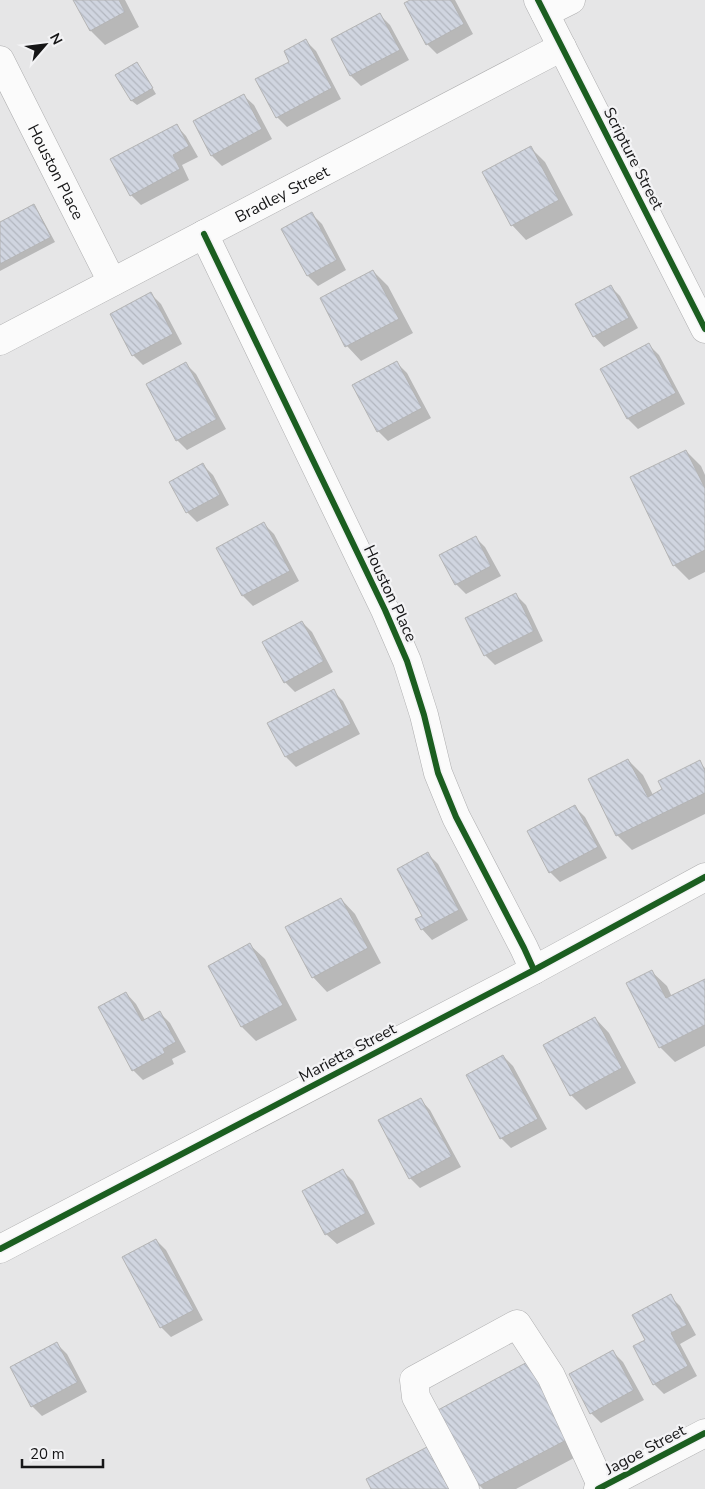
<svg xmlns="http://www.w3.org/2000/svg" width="705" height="1489" font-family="'Nunito Sans',sans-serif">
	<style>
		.shadow { fill: #0003 }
		.building { fill: url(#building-back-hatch); stroke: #b4b4b4 }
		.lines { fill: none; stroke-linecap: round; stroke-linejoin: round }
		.minor-casing { stroke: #aeaeaf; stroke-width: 29 }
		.minor { stroke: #fbfbfb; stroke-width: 28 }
		.cycleway-casing { stroke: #f3f3f5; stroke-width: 9 }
		.cycleway { stroke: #1b5e20; stroke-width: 6 }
		.labels { text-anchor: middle; stroke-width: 4.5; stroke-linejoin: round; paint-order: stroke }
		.street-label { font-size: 16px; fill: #161617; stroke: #f3f3f5 }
	</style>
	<defs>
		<pattern id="building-back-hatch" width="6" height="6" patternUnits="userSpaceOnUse" patternTransform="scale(1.25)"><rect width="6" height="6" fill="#d0d5e0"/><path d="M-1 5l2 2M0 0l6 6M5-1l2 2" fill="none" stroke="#b2b6bf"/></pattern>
	</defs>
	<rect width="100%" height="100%" fill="#e6e6e7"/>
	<path class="shadow" d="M74,0H125L139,27L105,45L91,31Z
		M412,0H455L473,34L437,54L427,44Z
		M380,15L390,25L409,60L361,86L351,76L332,40Z
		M306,41L316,51L341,99L287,127L277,117L291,62Z
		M137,64L141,69L156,94L137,105L132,101L117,76Z
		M243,95L254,105L272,139L222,166L212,156L194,122Z
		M176,125L186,136L198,157L182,165L189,180L141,205L131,195Z
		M530,147L545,162L573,215L526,240L512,225Z
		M33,206L38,211L55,242L0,271V224Z
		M312,214L322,224L346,270L318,286L308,276Z
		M373,271L388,286L413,333L361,361L347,346L321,299Z
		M610,286L620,296L638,328L604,347L594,336Z
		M151,294L161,304L182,344L143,365L133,355Z
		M649,345L659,355L685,404L638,429L628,419L602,369Z
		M397,363L407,373L431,418L388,441L378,431Z
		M186,364L196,374L226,429L187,450L177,440Z
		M686,451L701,466L705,475V572L689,580L674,565Z
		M203,465L213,475L229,505L197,522L187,512Z
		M264,524L274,534L299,581L253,606L243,596L218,548Z
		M475,537L485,547L501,576L466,594L456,584Z
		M516,595L526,605L543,641L495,665L485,655Z
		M302,622L312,632L333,672L295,692L285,682Z
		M333,691L343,701L360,734L296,767L286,757Z
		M628,760L643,775L653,795L664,790L699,762L705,768V814L632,850L618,836L589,780Z
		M575,807L585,817L607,858L560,882L550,872Z
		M428,854L438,864L468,920L432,940L422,929Z
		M341,899L355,914L381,963L327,992L313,977Z
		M250,945L265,959L297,1020L256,1041L242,1027Z
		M652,972L667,986L672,997L705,980V1046L675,1062L660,1047Z
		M126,993L136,1004L145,1020L160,1013L170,1023L186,1052L172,1059L174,1064L143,1080L133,1070Z
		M595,1018L609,1033L636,1083L586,1110L571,1095Z
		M503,1056L513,1066L547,1129L511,1148L501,1138Z
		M420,1099L430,1110L461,1167L420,1188L410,1178Z
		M343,1171L353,1181L375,1224L337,1244L326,1234L304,1192Z
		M156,1240L166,1250L203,1320L171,1337L161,1327Z
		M670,1296L680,1306L696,1335L680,1344L697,1376L664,1394L654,1384L646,1340Z
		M57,1344L67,1354L87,1392L42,1416L32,1406Z
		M613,1352L623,1362L644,1400L601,1423L591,1413Z
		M533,1361L587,1451L516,1489H483L480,1486L440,1410Z"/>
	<path class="building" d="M73,0H119L125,12L90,31Z
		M410,0H451L464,24L426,45L404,3Z
		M380,13L400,50L350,76L331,39Z
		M306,39L332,88L276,118L255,79L289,62L284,51Z
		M137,62L153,88L131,101L115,75Z
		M244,94L262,129L211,156L193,121Z
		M177,124L189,146L173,155L180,169L130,196L110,159Z
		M531,146L559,200L511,226L482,172Z
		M34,204L51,237L0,264V222Z
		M312,212L337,260L307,276L281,229Z
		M373,270L399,319L345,347L320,298Z
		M611,285L629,318L593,337L575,304Z
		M151,292L173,334L132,356L110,314Z
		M649,343L676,393L627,419L600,369Z
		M397,361L422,408L377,432L352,385Z
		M186,362L217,419L176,441L146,384Z
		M686,450L705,488V550L673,566L630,477Z
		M203,463L220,495L186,513L169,482Z
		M264,522L290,571L242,596L216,548Z
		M476,536L491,566L455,585L439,555Z
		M516,593L534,631L484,656L465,618Z
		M302,621L324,661L284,683L262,642Z
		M334,689L351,724L285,757L267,723Z
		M628,759L648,797L662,789L658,781L700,760L705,771V793L616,836L588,779Z
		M575,805L598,847L549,873L527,831Z
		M428,852L459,910L421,930L415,919L422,916L397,869Z
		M341,898L368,948L312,978L285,927Z
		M250,943L283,1005L241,1027L208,966Z
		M652,970L666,998L705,979V1025L659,1048L626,983Z
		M126,992L142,1021L160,1011L176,1042L163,1049L165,1053L132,1071L98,1007Z
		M595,1017L622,1068L570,1096L543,1045Z
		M503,1055L538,1119L500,1139L466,1075Z
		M421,1098L452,1156L409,1179L378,1120Z
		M343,1169L366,1213L325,1235L302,1191Z
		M156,1239L194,1310L160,1328L122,1257Z
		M671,1294L687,1325L671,1333L688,1366L653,1385L633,1346L645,1340L632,1315Z
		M57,1342L78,1382L31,1407L10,1367Z
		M613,1350L634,1390L590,1414L569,1374Z
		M533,1359L574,1436L479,1486L438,1410Z
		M427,1447L449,1489H371L366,1479Z"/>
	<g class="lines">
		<g class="minor-casing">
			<g id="minor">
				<path d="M538,0L705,329"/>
				<path d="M545,13L571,0"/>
				<path id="s1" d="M0,60L112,282"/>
				<path d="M204,234L385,610L407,661L424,715L438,773L456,817L524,948L534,970"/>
				<path id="s2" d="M0,341L562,47"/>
				<path d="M0,1249L534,970L705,877"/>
				<path d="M465,1489L416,1397L414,1380L517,1324L551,1376L602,1487"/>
				<path d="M598,1489L705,1433"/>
			</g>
		</g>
		<use href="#minor" class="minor"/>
		<g class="cycleway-casing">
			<path id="cycleway" d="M538,0L705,329
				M204,234L385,610L407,661L424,715L438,773L456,817L524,948L534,970
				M0,1249L534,970L705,877
				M598,1489L705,1433"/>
		</g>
		<use href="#cycleway" class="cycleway"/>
	</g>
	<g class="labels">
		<g class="street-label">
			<text transform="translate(634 158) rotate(63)" y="6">Scripture Street</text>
			<text dy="6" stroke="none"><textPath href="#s1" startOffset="125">Houston Place</textPath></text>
			<text dy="6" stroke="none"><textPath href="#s2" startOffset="318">Bradley Street</textPath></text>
			<text transform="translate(391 593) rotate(65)" y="6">Houston Place</text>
			<text transform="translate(347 1052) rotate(-28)" y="6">Marietta Street</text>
			<text transform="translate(645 1449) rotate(-28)" y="6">Jagoe Street</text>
		</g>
	</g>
	<g transform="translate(45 45) rotate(62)" stroke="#f3f3f5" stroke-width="4" paint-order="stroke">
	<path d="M0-4L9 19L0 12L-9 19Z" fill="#161617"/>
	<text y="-8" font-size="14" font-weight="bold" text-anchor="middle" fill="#161617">N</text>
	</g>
	<path d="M22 1459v8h81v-8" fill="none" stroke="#161617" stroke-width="2.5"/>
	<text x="30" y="1459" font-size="15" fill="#161617" stroke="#f3f3f5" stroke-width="4" paint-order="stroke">20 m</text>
</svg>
